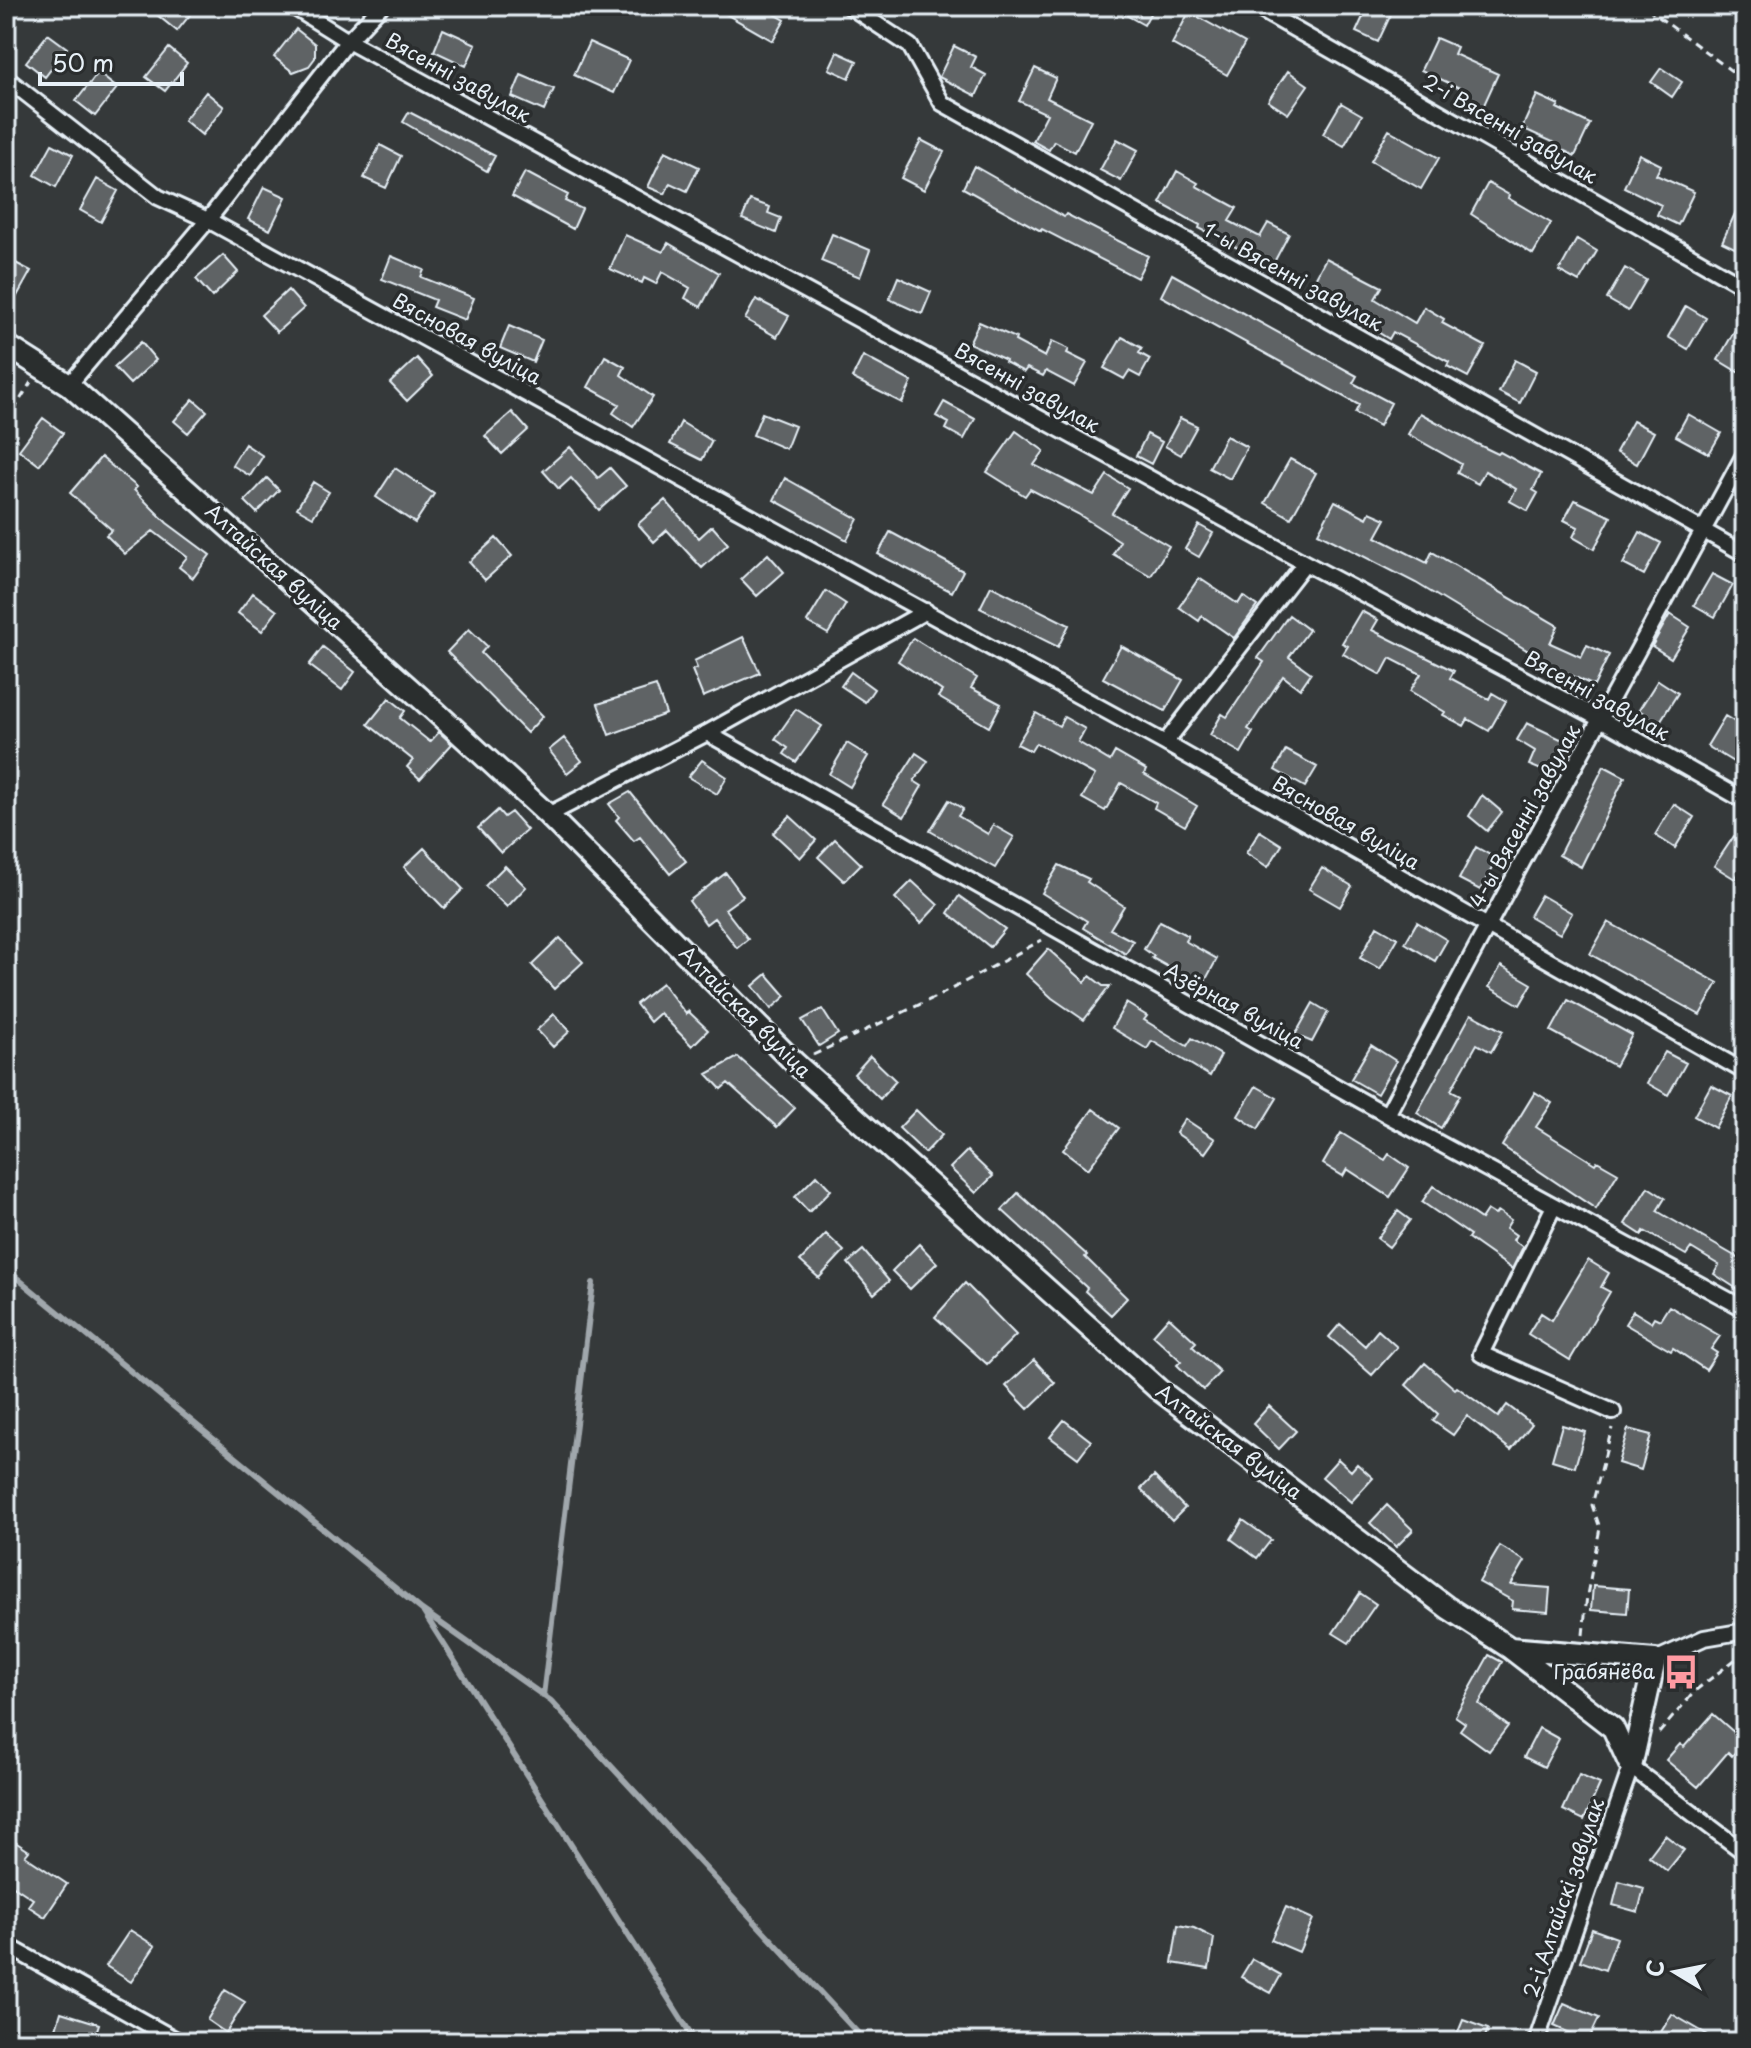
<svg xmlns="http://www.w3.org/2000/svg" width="1751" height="2048" font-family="'Playpen Sans',sans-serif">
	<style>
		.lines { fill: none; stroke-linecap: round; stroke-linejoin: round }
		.stream { stroke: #a0a7ac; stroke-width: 6 }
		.building { fill: #5f6365; stroke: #e8f1f8; stroke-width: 2 }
		.minor-casing { stroke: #e8f1f8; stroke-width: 20 }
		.secondary-casing { stroke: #e8f1f8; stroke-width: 26 }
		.path { stroke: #e8f1f8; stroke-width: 3; stroke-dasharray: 8 6; stroke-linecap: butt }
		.minor { stroke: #2a2d2e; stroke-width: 14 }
		.secondary { stroke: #2a2d2e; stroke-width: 20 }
		.labels { text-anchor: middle; stroke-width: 7; stroke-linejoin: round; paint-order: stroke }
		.street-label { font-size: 20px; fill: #e8f1f8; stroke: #2a2d2e }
		.poi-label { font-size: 20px; fill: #e8f1f8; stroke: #2a2d2e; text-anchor: end }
	</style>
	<rect width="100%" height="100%" fill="#35393a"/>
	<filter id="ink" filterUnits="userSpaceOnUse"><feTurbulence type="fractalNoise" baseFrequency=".0125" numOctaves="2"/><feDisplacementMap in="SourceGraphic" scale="16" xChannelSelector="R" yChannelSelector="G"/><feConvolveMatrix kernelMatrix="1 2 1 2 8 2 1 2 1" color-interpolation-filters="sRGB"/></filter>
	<g filter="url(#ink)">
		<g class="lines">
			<path class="stream" d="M6,1269L422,1610L551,1701L866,2042
				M424,1613L696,2042
				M543,1696L593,1283"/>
		</g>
		<path class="building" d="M146,6H197L177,31Z
			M712,6H760L785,20L773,41Z
			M1110,6H1154L1144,25Z
			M1368,6H1384L1393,10L1378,42L1356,32Z
			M1189,12L1245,43L1227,75L1172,44Z
			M296,29L315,44V58L309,66L293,72L274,57Z
			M443,29L476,44L466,66L434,51Z
			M48,34L67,48L45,77L26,62Z
			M1436,38L1457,47L1454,54L1498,74L1483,107L1461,96L1464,90L1421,70Z
			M589,42L629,60L614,93L574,75Z
			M954,46L976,57L971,67L986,75L976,96L939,77Z
			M169,48L187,63L165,91L146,77Z
			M837,52L857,61L849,78L829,69Z
			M1035,68L1056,78L1047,98L1091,120L1075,152L1054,141L1049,150L1033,141L1047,114L1019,101Z
			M1661,68L1682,82L1672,97L1651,82Z
			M1288,71L1308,85L1288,114L1268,101Z
			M98,73L117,88L95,116L76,101Z
			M521,75L554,89L544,111L512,97Z
			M206,92L224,107L202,135L184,120Z
			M1537,95L1559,105L1557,108L1590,124L1575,156L1554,146L1555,143L1522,128Z
			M1341,103L1362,115L1344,146L1323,134Z
			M409,112L495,156L487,171L403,122Z
			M1389,130L1439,158L1421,189L1371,161Z
			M1117,139L1138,150L1121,181L1100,170Z
			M921,140L944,152L924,190L901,178Z
			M52,144L73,155L56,187L35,175Z
			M380,145L401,156L386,188L364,178Z
			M665,151L699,167L687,191L670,183L665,194L648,187Z
			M1639,154L1661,165L1656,175L1694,192L1678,225L1657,215L1661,205L1624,187Z
			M974,166L1064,217L1066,214L1148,256L1137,278L1042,229L1041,231L963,188Z
			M1177,171L1198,183L1196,186L1237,208L1229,221L1260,237L1268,223L1289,234L1272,266L1199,228L1200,225L1160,203Z
			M525,172L568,195L565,201L582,209L573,229L512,196Z
			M97,179L118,191L101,222L80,210Z
			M1488,183L1509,195L1508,198L1551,223L1533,254L1471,214Z
			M264,187L286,197L270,230L248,219Z
			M1745,192V253L1722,242Z
			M750,200L770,207L768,213L781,218L776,233L742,219Z
			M832,234L870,250L860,277L821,261Z
			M625,235L663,252L668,243L719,273L701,307L685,298L690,288L662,272L656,284L644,278L642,283L610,269Z
			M1577,239L1597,251L1579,282L1559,271Z
			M223,255L238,272L212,297L196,279Z
			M391,256L424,270L421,277L474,298L465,320L432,307L435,300L382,279Z
			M6,258L31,271L6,316Z
			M1326,258L1382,287L1375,299L1415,323L1424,307L1444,319L1442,323L1485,346L1468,377L1447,366L1449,362L1393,332L1389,339L1373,329L1376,325L1309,290Z
			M1625,268L1646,280L1628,311L1607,299Z
			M1172,274L1357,376L1353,383L1391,403L1379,426L1355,413L1359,405L1161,296Z
			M898,277L931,292L922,314L889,299Z
			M288,290L304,308L277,332L261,315Z
			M756,299L789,316L777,337L745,319Z
			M1686,306L1706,318L1688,349L1668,337Z
			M1745,312V360L1738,372L1718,360Z
			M979,322L1016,338L1015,341L1045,357L1052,341L1069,349L1067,353L1087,363L1074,386L1046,371L1043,376L1027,368L1024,372L1005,362L1006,360L969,343Z
			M509,326L542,340L533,362L500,348Z
			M1122,337L1142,348L1139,353L1150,359L1140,377L1129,371L1124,379L1104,368Z
			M141,342L156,360L130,384L114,367Z
			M605,356L625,367L621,375L653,397L633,427L613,413L619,404L588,387Z
			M863,356L912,382L902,403L852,378Z
			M417,358L433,376L407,401L390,383Z
			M1515,360L1536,371L1520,403L1499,392Z
			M193,399L207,411L188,433L174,421Z
			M944,402L975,419L964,439L946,429L949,423L936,416Z
			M512,412L528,430L502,454L485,436Z
			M762,413L795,426L786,449L753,435Z
			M1420,413L1473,442L1498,454L1500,452L1541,474L1533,490L1538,493L1528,511L1510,501L1516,489L1485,471L1478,484L1457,473L1461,464L1408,434Z
			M1688,414L1721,433L1709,454L1676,436Z
			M43,418L63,433L39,465L19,450Z
			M1180,418L1197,426L1181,455L1165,446Z
			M1633,421L1654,432L1637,464L1616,452Z
			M681,422L712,441L702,460L670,444Z
			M1016,431L1044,451L1034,465L1094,495L1107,475L1128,488L1112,513L1169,546L1151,576L1113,554L1120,541L1078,514L1030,489L1025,496L987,472Z
			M1147,434L1162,442L1151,464L1136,456Z
			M1226,436L1247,447L1230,479L1209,468Z
			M245,444L263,456L250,476L232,465Z
			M570,447L598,478L610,468L626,486L599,510L571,478L559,489L543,471Z
			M101,457L137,487L134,490L167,523L210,555L193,578L179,567L187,557L153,531L125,554L106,535L112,530L70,493Z
			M1290,459L1316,473L1291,518L1265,503Z
			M395,468L434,494L415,523L376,497Z
			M267,478L279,490L257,513L245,501Z
			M785,478L858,519L847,540L774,500Z
			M313,482L329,492L313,517L297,508Z
			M665,500L699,538L712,526L728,544L702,568L667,530L654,542L638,524Z
			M1575,500L1611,517L1594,549L1573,537L1578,527L1564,520Z
			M1335,501L1367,518L1370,512L1386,519L1376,537L1427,563L1432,552L1558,626L1550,643L1581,657L1587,645L1609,655L1594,686L1558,669L1416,583L1318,533Z
			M1199,525L1213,533L1199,557L1185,549Z
			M890,532L963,571L952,592L878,554Z
			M1640,532L1661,543L1644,575L1623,564Z
			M496,538L512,556L485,580L469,562Z
			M768,554L784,572L757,596L741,579Z
			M1712,574L1733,585L1715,617L1694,605Z
			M1199,578L1238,604L1243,596L1257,606L1234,638L1202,616L1199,621L1179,607Z
			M991,586L1069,625L1058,647L980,608Z
			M826,591L846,604L828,634L807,622Z
			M253,593L277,611L262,631L238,613Z
			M1361,611L1378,620L1372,630L1454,671L1450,678L1489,699L1492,693L1506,701L1489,731L1468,719L1464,726L1443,715L1445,712L1410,691L1421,674L1390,658L1381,675L1343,654L1348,646L1342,643Z
			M1670,614L1690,627L1671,658L1652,646Z
			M1289,615L1309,630L1289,657L1311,673L1300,689L1283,676L1248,729L1253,732L1241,753L1210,735L1222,714L1227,717L1264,662L1258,658Z
			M469,629L487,646L481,653L543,716L527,733L447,652Z
			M743,637L760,673L703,697L692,670L697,668L694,661Z
			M913,638L977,678L971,688L1001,704L989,727L938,697L942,691L898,661Z
			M1121,646L1183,680L1165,711L1103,678Z
			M323,647L355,672L342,690L309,665Z
			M851,672L874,689L865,702L841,686Z
			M1658,680L1678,693L1659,723L1639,710Z
			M656,686L666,714L609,735L598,704Z
			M389,698L405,711L400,718L430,742L439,732L452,744L420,779L407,767L413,760L368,724Z
			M796,709L822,726L796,762L784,754L788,748L775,739Z
			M1036,713L1059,726L1064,717L1085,729L1078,742L1110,761L1115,752L1146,770L1144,774L1197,806L1185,826L1154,808L1156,803L1121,783L1105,811L1082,798L1095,775L1036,743L1031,751L1017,744Z
			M1725,716L1745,728V769L1707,746Z
			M1527,723L1565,741L1551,774L1529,765L1535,751L1517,740Z
			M564,738L582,761L567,773L549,750Z
			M847,743L868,756L850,787L829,774Z
			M1286,750L1317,767L1305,787L1275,770Z
			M916,753L928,761L914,781L922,786L904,817L883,804Z
			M702,760L727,777L717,794L688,777Z
			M1604,766L1625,777L1581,867L1559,855Z
			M630,792L686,861L670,874L640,837L634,841L616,820L619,817L609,804Z
			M1482,795L1502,812L1487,831L1469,816Z
			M949,800L963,809L958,816L988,834L993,825L1014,837L995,868L930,831Z
			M1674,804L1694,817L1675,848L1655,835Z
			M498,810L504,817L511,812L527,830L501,853L478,828Z
			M790,816L816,840L800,858L773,833Z
			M1260,831L1282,845L1268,867L1246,853Z
			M1734,836L1745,843V863L1735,879L1714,866Z
			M835,839L861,864L844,881L818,857Z
			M1476,847L1497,859L1480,890L1459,879Z
			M424,848L463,889L444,908L404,867Z
			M1059,865L1089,879L1087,882L1124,906L1110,929L1133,941L1126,954L1083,928L1087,921L1042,893Z
			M505,866L526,887L507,907L485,886Z
			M1322,868L1352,886L1340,907L1309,889Z
			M726,873L743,896L725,909L748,939L737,948L714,918L706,924L689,901Z
			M912,881L938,905L921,923L895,898Z
			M1541,895L1572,913L1560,934L1529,916Z
			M959,896L1005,929L990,947L948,913Z
			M1160,921L1188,936L1185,941L1217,959L1199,992L1178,980L1181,974L1152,958L1154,956L1144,949Z
			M1417,922L1447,940L1435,961L1405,943Z
			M1608,922L1718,983L1700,1015L1590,954Z
			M1377,926L1398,938L1380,969L1360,958Z
			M560,938L583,962L554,989L532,965Z
			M1048,949L1085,982L1090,976L1103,986H1110L1084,1020L1052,998L1026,974Z
			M1501,966L1532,984L1520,1005L1489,987Z
			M767,974L786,996L771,1009L753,986Z
			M662,983L686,1014L688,1011L708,1030L692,1046L660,1013L650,1022L636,1004Z
			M1568,1000L1632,1035L1615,1066L1551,1031Z
			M1126,1003L1147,1016L1144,1020L1187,1046L1192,1038L1221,1055L1210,1076L1152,1041L1147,1049L1112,1028Z
			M1313,1003L1328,1012L1312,1042L1295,1035Z
			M822,1009L838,1034L819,1046L802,1020Z
			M554,1014L570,1031L553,1047L537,1030Z
			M1471,1014L1503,1031L1491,1052L1477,1044L1451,1090L1460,1095L1441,1128L1417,1113Z
			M1371,1045L1396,1061L1377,1094L1351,1079Z
			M1665,1052L1686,1063L1668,1095L1647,1083Z
			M870,1056L896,1081L880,1099L854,1074Z
			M738,1057L795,1108L777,1127L728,1083L721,1089L707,1074Z
			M1711,1085L1732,1096L1715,1128L1694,1116Z
			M1256,1086L1277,1098L1258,1129L1238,1116Z
			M1535,1092L1552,1103L1536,1127L1595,1164L1597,1161L1618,1173L1596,1209L1502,1146Z
			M1093,1109L1119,1128L1088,1169L1063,1150Z
			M916,1110L942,1135L925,1153L899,1128Z
			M1185,1119L1215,1139L1205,1153L1176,1133Z
			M1341,1133L1385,1160L1389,1154L1409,1168L1390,1197L1347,1169L1343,1176L1323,1164Z
			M967,1151L993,1176L976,1193L950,1168Z
			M817,1175L831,1190L809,1212L795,1197Z
			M1433,1186L1481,1219L1487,1210L1495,1215L1498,1211L1511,1220L1506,1228L1516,1235L1513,1240L1523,1247L1512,1269L1468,1238L1470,1235L1422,1202Z
			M1648,1187L1665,1198L1657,1211L1745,1262V1294L1714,1274L1719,1265L1691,1248L1686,1255L1644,1231L1642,1235L1625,1224Z
			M1018,1193L1087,1255L1085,1257L1127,1298L1111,1315L1085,1291L1087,1288L1002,1210Z
			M1398,1211L1410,1220L1389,1247L1377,1238Z
			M826,1234L844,1251L819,1278L800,1261Z
			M919,1244L937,1263L910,1289L892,1271Z
			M863,1250L889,1281L874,1294L848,1263Z
			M1588,1260L1609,1273L1601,1287L1610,1292L1570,1360L1528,1334L1541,1313L1552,1320Z
			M965,1283L1016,1335L987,1364L935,1317Z
			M1669,1306L1720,1336L1711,1349L1717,1353L1706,1370L1673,1348L1671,1351L1625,1324L1633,1311L1651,1322L1654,1317L1660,1320Z
			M1169,1317L1196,1342L1192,1346L1220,1372L1203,1390L1177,1365L1181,1361L1153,1335Z
			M1340,1324L1365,1346L1378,1330L1397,1347L1372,1375L1329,1337Z
			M1034,1360L1055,1383L1028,1409L1006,1386Z
			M1425,1363L1455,1389L1457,1387L1498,1417L1507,1405L1532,1424L1511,1450L1467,1416L1453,1435L1433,1421L1438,1414L1406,1385Z
			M1269,1406L1296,1431L1279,1449L1253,1424Z
			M1064,1420L1091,1441L1078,1458L1050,1437Z
			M1562,1425L1585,1432L1575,1467L1552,1460Z
			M1628,1429L1651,1435L1641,1470L1618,1463Z
			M1338,1459L1351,1471L1357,1464L1373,1478L1351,1502L1322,1477Z
			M1154,1476L1185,1508L1172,1521L1141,1489Z
			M1387,1505L1413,1530L1396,1547L1370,1523Z
			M1243,1520L1271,1540L1257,1558L1231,1539Z
			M1500,1546L1525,1561L1511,1585L1550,1588L1548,1612L1512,1609L1513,1601L1479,1582Z
			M1593,1586L1629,1589L1627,1613L1591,1610Z
			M1360,1593L1376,1604L1349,1643L1333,1633Z
			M1489,1655L1502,1662L1479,1704L1508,1726L1489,1751L1460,1730L1465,1723L1455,1716Z
			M1713,1714L1744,1741L1732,1756L1728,1752L1698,1787L1666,1760L1680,1744L1684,1747Z
			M1539,1728L1559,1739L1544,1767L1524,1757Z
			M1579,1775L1600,1784L1584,1820L1563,1810Z
			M1665,1835L1684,1850L1667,1871L1649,1856Z
			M12,1840L29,1851L25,1856L67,1884L45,1917L28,1906L33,1899L6,1881V1848Z
			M1619,1881L1644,1888L1638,1912L1613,1905Z
			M1286,1907L1313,1919L1299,1952L1271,1940Z
			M1178,1925L1194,1928L1214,1938L1209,1969L1172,1963Z
			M1592,1929L1617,1938L1605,1970L1580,1961Z
			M130,1930L155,1946L131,1982L106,1966Z
			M1252,1959L1281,1975L1271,1993L1241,1977Z
			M225,1990L245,2002L226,2033L207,2020Z
			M1564,2003L1599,2018L1588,2041L1554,2026Z
			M61,2012L99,2024L93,2042H52Z
			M1672,2014L1720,2042H1678L1661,2032Z
			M1463,2020L1488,2029L1483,2042H1454Z"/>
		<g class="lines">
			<g class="minor-casing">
				<path id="minor" d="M292,6L348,41L1305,563L1602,720L1745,801
					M849,6L910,46L942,103L1745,554
					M1254,6L1745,287
					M6,78L158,197L208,220L1165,743L1745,1072
					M69,385L208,220L348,41L381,6
					M707,733L1387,1115L1745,1309
					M1165,743L1305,563
					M548,815L707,733L926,611
					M1387,1115C1503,893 1626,674 1745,453
					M1554,1206L1481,1354L1613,1412
					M1655,1660L1704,1638L1745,1631
					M6,1945L180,2042
					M1536,2042L1631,1767L1745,1853"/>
			</g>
			<g class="secondary-casing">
				<path id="secondary" d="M6,345L69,385L436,712L548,815L795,1063L1158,1389L1448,1608L1510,1648L1613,1728L1631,1767L1655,1660L1510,1648"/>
			</g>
			<path class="path" d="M1652,6V12L1745,81
				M6,423L31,382
				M813,1055L944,993L1042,940
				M1583,1635L1587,1595L1600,1528L1592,1505L1612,1428
				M1659,1733L1696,1690L1745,1652"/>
			<use href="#minor" class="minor"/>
			<use href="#secondary" class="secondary"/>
		</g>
	</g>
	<defs>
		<g id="bus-bare" transform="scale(2.76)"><path d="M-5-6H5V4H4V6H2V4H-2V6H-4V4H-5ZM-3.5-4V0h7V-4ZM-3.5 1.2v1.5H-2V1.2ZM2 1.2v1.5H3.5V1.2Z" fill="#ff9aa2" stroke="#2a2d2e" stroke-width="2.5" paint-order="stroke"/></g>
	</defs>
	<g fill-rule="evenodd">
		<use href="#bus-bare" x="1681" y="1672"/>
	</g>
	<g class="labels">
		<g class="street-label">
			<text transform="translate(458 78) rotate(29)" y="7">Вясенні завулак</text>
			<text transform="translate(1510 129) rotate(30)" y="7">2-і Вясенні завулак</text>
			<text transform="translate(1293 277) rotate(29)" y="7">1-ы Вясенні завулак</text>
			<text transform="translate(467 339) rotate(29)" y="7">Вясновая вуліца</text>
			<text transform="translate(1027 388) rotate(29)" y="7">Вясенні завулак</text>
			<text transform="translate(274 567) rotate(42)" y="7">Алтайская вуліца</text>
			<text transform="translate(1597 696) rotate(29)" y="7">Вясенні завулак</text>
			<text transform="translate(1525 816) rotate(-61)" y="7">4-ы Вясенні завулак</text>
			<text transform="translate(1346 823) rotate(30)" y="7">Вясновая вуліца</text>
			<text transform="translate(1234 1006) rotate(29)" y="7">Азёрная вуліца</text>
			<text transform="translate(745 1012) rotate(45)" y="7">Алтайская вуліца</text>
			<text transform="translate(1229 1442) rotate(37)" y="7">Алтайская вуліца</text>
			<text transform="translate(1564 1898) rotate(-71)" y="7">2-і Алтайскі завулак</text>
		</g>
		<g class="poi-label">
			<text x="1655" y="1679">Грабянёва</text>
		</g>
	</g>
	<rect width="1751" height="2048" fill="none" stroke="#2a2d2e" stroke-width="32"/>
	<rect x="16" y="16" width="1719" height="2016" fill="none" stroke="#e8f1f8" stroke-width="3" filter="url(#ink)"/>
	<g transform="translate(1675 1972) rotate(280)" stroke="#2a2d2e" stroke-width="6" paint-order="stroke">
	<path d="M0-6L14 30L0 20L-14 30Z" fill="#e8f1f8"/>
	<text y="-12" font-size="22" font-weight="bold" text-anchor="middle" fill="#e8f1f8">С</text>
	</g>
	<path d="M40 72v12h142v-12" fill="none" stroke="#e8f1f8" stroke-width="4"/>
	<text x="52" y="72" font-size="24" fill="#e8f1f8" stroke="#2a2d2e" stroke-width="6" paint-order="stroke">50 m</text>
</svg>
